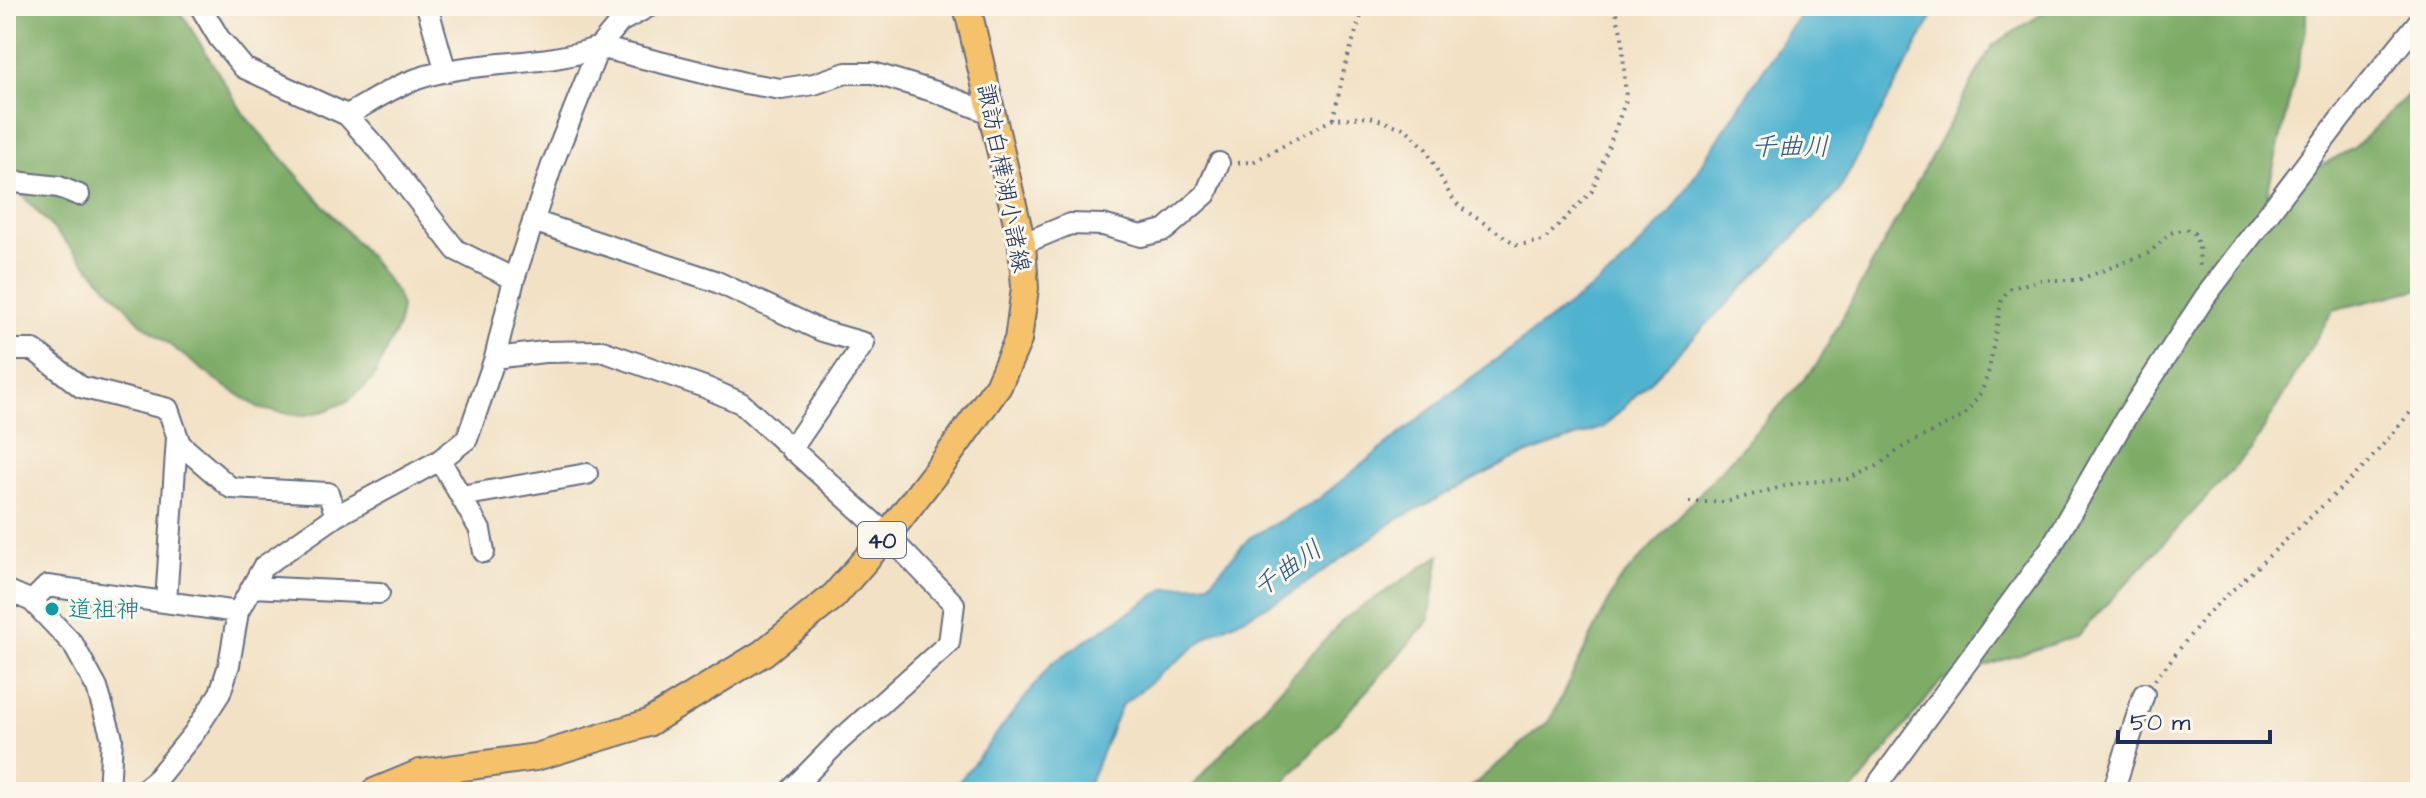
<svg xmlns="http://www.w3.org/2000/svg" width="2426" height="798" font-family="'Architects Daughter','Klee One',sans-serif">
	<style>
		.forest { fill: #7eac66; stroke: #4c6e62; stroke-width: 2 }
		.water { fill: #50b2cf; stroke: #367096; stroke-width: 2 }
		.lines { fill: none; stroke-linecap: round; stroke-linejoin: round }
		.minor-casing { stroke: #666d82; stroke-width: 24 }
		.major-casing { stroke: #666d82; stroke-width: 30 }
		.path { stroke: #666d82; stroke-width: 4; stroke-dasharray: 2 6; stroke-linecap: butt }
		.minor { stroke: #fff; stroke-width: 20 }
		.major { stroke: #f5c16b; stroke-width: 26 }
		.culture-dot { fill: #0f9aa8; stroke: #fbf7ec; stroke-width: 3 }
		.labels { text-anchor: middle; stroke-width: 6; stroke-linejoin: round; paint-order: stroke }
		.shield { fill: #fbf7ec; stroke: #5e6b89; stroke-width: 2 }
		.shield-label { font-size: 22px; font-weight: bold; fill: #1b2f5e }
		.street-label { font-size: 24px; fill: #1b2f5e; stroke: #fbf7ec }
		.culture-label { font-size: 24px; fill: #0d838f; stroke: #fbf7ec; text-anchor: start }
		.water-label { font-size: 26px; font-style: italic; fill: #2b5680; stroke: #fbf7ec }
	</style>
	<rect width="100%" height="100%" fill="#fbf7ec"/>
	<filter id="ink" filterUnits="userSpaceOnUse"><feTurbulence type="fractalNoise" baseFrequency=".0125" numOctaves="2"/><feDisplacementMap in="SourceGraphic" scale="16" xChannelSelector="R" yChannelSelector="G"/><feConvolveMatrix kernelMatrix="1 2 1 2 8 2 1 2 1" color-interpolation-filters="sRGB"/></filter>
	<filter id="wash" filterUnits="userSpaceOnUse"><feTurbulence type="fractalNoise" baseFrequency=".006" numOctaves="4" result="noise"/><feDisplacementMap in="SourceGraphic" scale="32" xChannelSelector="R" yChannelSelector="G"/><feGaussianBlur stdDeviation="1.8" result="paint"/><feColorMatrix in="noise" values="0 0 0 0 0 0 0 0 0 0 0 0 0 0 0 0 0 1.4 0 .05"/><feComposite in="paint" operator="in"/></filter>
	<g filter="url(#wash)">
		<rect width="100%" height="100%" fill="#f2e1c5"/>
		<path class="forest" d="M6,6H177L245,116L370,258L396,292L401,307L398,327L372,380L348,401L325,411L301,416L261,409L217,381L141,323L21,194L6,168Z
			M2054,6H2306V30L2267,194L2354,148L2420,83V289L2333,310L2252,449L2077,636L1942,680L1852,792H1465L1550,720L1617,584L1816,366L1992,46Z
			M1440,555L1429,621L1276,792H1187L1344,619Z"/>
		<path class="water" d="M1808,6H1938L1838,193L1604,427L1511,460L1398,519L1289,595L1211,634L1121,706L1086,792H951L1052,663L1166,588L1209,583L1249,538L1316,501L1459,387L1616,270L1672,211L1785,36Z"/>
	</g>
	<g filter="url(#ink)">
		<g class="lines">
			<g class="minor-casing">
				<path id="minor" d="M200,6L219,38L244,68L347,115C366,105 386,91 406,83C465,58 539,69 599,47L744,83L781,89L814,84L846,73H873L936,92L993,114
					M427,6L446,72
					M347,115L380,152L456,250L514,279
					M6,181L59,187L79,195
					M533,221L715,281L822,331L864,343L791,450
					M1022,244L1070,224L1103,225L1141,236L1165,230L1206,194L1219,163
					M6,350H34L81,387L168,409L180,444L231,488L328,493L336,516
					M495,358L544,352L602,351L707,388L741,403L887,535L954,604L949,643L838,742L789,792
					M440,460L480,530L484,552
					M461,496L587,474
					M252,587L379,593
					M6,590L32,601L73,644L97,688L112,738L109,792
					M32,601L47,586L238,612
					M166,602L177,438
					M141,792L155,781L194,733L220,693L229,665L238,612L263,567L336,516L440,460L467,439L495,358L514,279L552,165L599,47L620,22L650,6
					M1872,792L2050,549L2125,419L2205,297L2341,118L2420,20
					M2113,792L2144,694"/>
			</g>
			<g class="major-casing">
				<path id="major" d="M374,792L420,773L536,757L648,723L763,653L834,596L887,535L945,460L998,386L1018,340L1025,288L1022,244L967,6"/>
			</g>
			<path class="path" d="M1333,119L1345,66L1364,6
				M1238,163L1253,162L1333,119L1370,117L1406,129L1426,149L1450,195L1460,207L1517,245L1543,241L1592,191L1626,100L1622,36L1614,6
				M1689,502H1726L1796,483L1847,479L1877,466L1904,446L1964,416L1982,391L1989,370L2001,302L2008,289L2040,280H2078L2149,253L2170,233L2186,229L2194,233L2199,246L2200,271
				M2155,680L2208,613L2364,467L2420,401"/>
			<use href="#minor" class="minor"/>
			<use href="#major" class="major"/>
		</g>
	</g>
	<circle class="culture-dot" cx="52" cy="609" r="8"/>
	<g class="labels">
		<rect class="shield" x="858" y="522" width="48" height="36" rx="6"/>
		<g class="shield-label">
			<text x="882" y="548">40</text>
		</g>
		<g class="street-label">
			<text transform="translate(1004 178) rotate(79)" y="8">諏訪白樺湖小諸線</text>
		</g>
		<g class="culture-label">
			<text x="68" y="617">道祖神</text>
		</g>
		<g class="water-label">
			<text x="1790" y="155">千曲川</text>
			<text transform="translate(1287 568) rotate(-35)" y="9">千曲川</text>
		</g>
	</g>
	<rect width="2426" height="798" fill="none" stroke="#fbf7ec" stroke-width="32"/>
	<path d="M2118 730v12h152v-12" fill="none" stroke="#1b2f5e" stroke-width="4"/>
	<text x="2130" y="730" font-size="24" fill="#1b2f5e" stroke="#fbf7ec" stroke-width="6" paint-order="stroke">50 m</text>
</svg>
